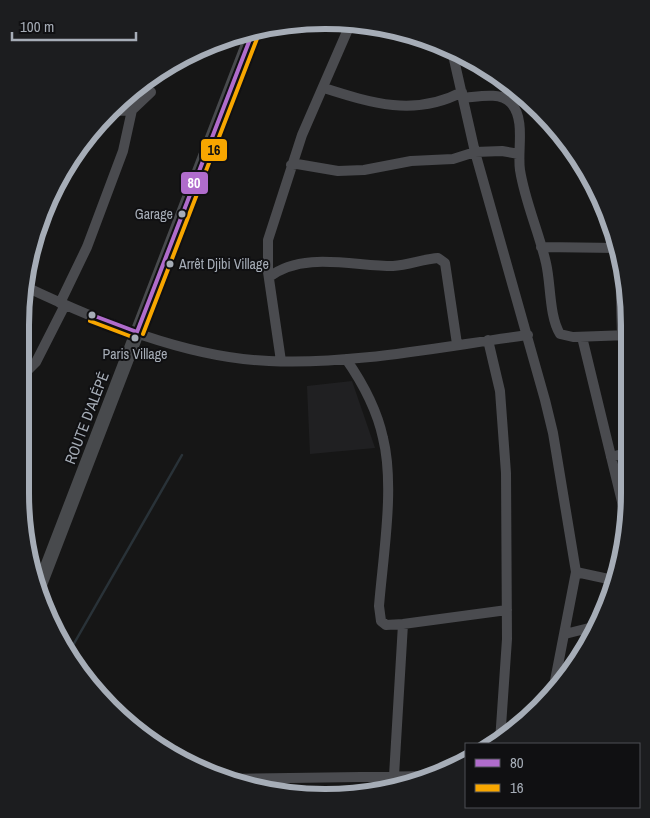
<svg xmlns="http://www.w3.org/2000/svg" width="650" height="818" font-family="'Archivo Narrow',sans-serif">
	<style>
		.built { fill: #202022 }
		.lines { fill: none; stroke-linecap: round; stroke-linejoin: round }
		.stream { stroke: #293238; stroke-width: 2.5 }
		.minor { stroke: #4a4b4f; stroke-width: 10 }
		.secondary { stroke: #484a4d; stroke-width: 14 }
		.bus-1-casing { stroke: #101012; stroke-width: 8 }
		.bus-2-casing { stroke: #101012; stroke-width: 8 }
		.bus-1 { stroke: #b06ccc; stroke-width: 4 }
		.bus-2 { stroke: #f7a600; stroke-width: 4 }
		.bus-dot { fill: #a6adb7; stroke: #101012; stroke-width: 2 }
		.labels { text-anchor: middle; stroke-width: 4; stroke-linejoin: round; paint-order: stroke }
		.bus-label { font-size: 14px; fill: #a6adb7; stroke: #101012; text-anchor: end }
		.street-label { font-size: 15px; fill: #a6adb7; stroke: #101012 }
		.rim { fill: none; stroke: #a6adb7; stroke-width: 6 }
		.line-badge { stroke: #101012; stroke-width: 2 }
		.badge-label { font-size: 14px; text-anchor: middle; font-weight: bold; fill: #fff }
		.pale-badge-label { font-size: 14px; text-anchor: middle; font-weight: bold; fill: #111 }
	</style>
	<rect width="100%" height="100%" fill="#161616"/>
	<path class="built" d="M352,381L375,448L310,454L307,386Z"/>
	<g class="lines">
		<path class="stream" d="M68,654L182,455"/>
		<path class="minor" d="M453,55L475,152L545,400L553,433L576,572L553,691
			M324,88C371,103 415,117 462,92
			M463,98C477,97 500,91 511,103C526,120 517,150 520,170C525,202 539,232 546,263C551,284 549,316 560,334L573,337L629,335
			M112,111L132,110
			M291,165L297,164L338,171L364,170L411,161L453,159L475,152L502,151L519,154
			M541,247L618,248
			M620,260L622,336
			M269,277C303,251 353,266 393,266C409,265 423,259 438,258L445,263L457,344
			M24,286C98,321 187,358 269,361C354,365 444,346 528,335
			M60,303L87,247L123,151L132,110L151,92
			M582,337L625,514
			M488,340L500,391L506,473L507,639L500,741
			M346,359C362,382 377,410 383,438C395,486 383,556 379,606L381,621L386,625L403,624L507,610
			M281,361L268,272V240L302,135L349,27
			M20,378L36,362L65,305
			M611,457L626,453
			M576,572L613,580
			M565,634L593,627
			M224,779L432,776
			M270,779V791
			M389,790L394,776L403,624"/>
		<path class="secondary" d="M38,590L252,34"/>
		<g class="bus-1-casing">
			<path id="bus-1" d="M92,315L137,332
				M137,332L252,34"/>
		</g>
		<g class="bus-2-casing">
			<path id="bus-2" d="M90,321L135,338
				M143,334L258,36"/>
		</g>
		<use href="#bus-1" class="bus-1"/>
		<use href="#bus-2" class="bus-2"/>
	</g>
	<g class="bus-dot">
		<circle cx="182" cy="214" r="4.5"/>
		<circle cx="170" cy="264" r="4.5"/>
		<circle cx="92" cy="315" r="4.5"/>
		<circle cx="135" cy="338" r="4.5"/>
	</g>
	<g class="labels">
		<g class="bus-label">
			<text x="173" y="219">Garage</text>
			<text x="179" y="269" text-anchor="start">Arrêt Djibi Village</text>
			<text x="135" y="359" text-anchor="middle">Paris Village</text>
		</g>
		<g class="street-label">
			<text transform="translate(87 418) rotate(-69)" y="5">ROUTE D'ALÉPÉ</text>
		</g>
	</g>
	<path d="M0 0H650V818H0ZM325 29H325A296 296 0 0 1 621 325V493A296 296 0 0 1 325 789H325A296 296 0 0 1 29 493V325A296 296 0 0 1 325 29Z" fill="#1c1d1f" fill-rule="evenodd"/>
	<path class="rim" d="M325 29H325A296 296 0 0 1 621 325V493A296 296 0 0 1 325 789H325A296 296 0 0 1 29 493V325A296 296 0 0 1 325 29Z"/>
	<g class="line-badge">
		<rect x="200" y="138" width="28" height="24" rx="5" fill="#f7a600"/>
		<rect x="180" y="171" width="29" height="24" rx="5" fill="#b06ccc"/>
	</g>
	<g class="badge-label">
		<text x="194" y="188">80</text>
	</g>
	<g class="pale-badge-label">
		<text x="214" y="155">16</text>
	</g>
	<rect x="465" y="743" width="175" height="65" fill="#101012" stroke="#4c4f54"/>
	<rect x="475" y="759" width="25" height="8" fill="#b06ccc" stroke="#4c4f54"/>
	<text x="510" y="768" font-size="15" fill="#a6adb7">80</text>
	<rect x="475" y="784" width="25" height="8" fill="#f7a600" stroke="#4c4f54"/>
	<text x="510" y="793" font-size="15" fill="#a6adb7">16</text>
	<path d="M12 32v8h124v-8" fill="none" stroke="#a6adb7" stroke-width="2.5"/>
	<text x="20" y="32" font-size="15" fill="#a6adb7" stroke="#101012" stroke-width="4" paint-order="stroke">100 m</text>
</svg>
